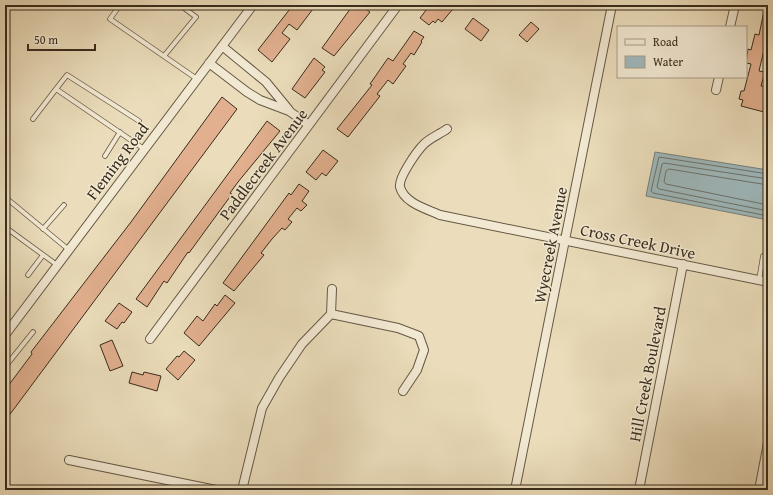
<svg xmlns="http://www.w3.org/2000/svg" width="773" height="495" font-family="'Gentium Book Plus',serif">
	<style>
		.water { fill: #9eb8bc; stroke: #75807c }
		.lines { fill: none; stroke-linecap: round; stroke-linejoin: round }
		.shore { stroke: #6b726c; stroke-width: 1 }
		.building { fill: #e2b08f; stroke: #382c1c }
		.lane-casing { stroke: #655844; stroke-width: 5.5 }
		.street-casing { stroke: #655844; stroke-width: 10 }
		.lane { stroke: #f2e9d3; stroke-width: 4 }
		.street { stroke: #f2e9d3; stroke-width: 8 }
		.labels { text-anchor: middle; stroke-width: 3; stroke-linejoin: round; paint-order: stroke }
		.street-label { font-size: 16px; fill: #382c1c; stroke: #f2e9d3 }
	</style>
	<rect width="100%" height="100%" fill="#ebddbb"/>
	<filter id="stains"><feTurbulence type="fractalNoise" baseFrequency=".005" numOctaves="4"/><feColorMatrix values="0 0 0 0 .2 0 0 0 0 .09 0 0 0 0 .02 0 0 0 .5 -.17"/></filter>
	<radialGradient id="worn" r=".72"><stop offset=".6" stop-color="#630" stop-opacity="0"/><stop offset="1" stop-color="#630" stop-opacity=".3"/></radialGradient>
	<path class="water" d="M655,152L768,170V220L646,196Z"/>
	<g class="lines">
		<path class="shore" d="M768,174L659,157L651,191L653,193L768,216
			M768,179L664,163L662,164L657,187L659,189L768,211
			M768,185L669,169L666,171L664,182L666,184L768,205"/>
	</g>
	<path class="building" d="M293,5H316L297,30L289,24L282,33L290,39L272,62L258,50Z
		M353,5H360L370,12L334,56L322,48Z
		M430,5H445L452,10L442,22L438,19L435,23L433,21L429,25L420,18Z
		M765,6L768,7V33L759,71L765,72L761,86L765,87L763,92L768,93L764,112L741,106L743,100L739,99L741,91H744L751,64L746,63L748,49L751,50L755,34L759,35Z
		M473,18L489,30L481,41L465,29Z
		M531,22L539,29L527,42L519,35Z
		M414,31L424,37L421,41L422,42L414,55L411,53L403,64L406,66L393,84L388,80L377,94L380,96L348,137L337,129L372,85L370,84L388,58L393,61Z
		M314,58L325,67L322,70L325,72L305,98L292,89Z
		M222,97L237,109L5,421V390L32,354L31,352L131,222Z
		M267,121L280,131L238,182L230,193L232,194L205,231L189,253L188,252L167,283L164,281L147,307L136,299Z
		M323,150L338,161L326,176L322,173L316,180L306,172Z
		M299,184L309,191L302,201L307,205L301,211L297,208L288,219L292,222L285,230L282,228L272,239L261,253L264,255L234,291L223,283L289,193L291,195Z
		M225,295L235,303L199,346L184,333L197,316L203,321L215,304L217,306Z
		M119,303L132,312L124,323L122,322L117,329L105,321Z
		M112,340L123,366L110,371L100,345Z
		M184,351L195,360L178,380L166,369L177,356L179,357Z
		M132,372L143,375L144,372L161,376L157,391L129,383Z"/>
	<g class="lines">
		<g class="lane-casing">
			<path id="lane" d="M120,5L110,19L197,79
				M164,56L196,17L180,5
				M56,89L67,75L139,121
				M33,119L56,89L144,149
				M105,156L120,132
				M5,197L69,250
				M5,227L57,265
				M43,229L64,205
				M28,275L43,255
				M759,280L763,256
				M5,367L33,332"/>
		</g>
		<g class="street-casing">
			<path id="street" d="M730,27L735,5
				M222,46L266,82L289,110
				M209,63L247,92L260,100L289,111L309,125
				M716,90L719,77
				M447,129C440,134 430,138 424,144C417,151 398,178 400,187C404,203 427,209 440,215L768,282
				M331,314L332,289
				M5,335L253,5
				M150,339L398,5
				M69,460L216,490
				M242,490L262,408L279,378L302,344L331,314L398,328L419,336L424,350L417,370L403,391
				M515,490L612,5
				M639,490L683,264
				M759,490L768,443"/>
		</g>
		<use href="#lane" class="lane"/>
		<use href="#street" class="street"/>
	</g>
	<g class="labels">
		<g class="street-label">
			<text transform="translate(117 161) rotate(-53)" y="6">Fleming Road</text>
			<text transform="translate(263 164) rotate(-53)" y="6">Paddlecreek Avenue</text>
			<text transform="translate(638 241) rotate(12)" y="6">Cross Creek Drive</text>
			<text transform="translate(550 245) rotate(-79)" y="6">Wyecreek Avenue</text>
			<text transform="translate(647 374) rotate(-79)" y="6">Hill Creek Boulevard</text>
		</g>
	</g>
	<rect width="773" height="495" fill="none" stroke="#ebddbb" stroke-width="20"/>
	<rect x="6" y="6" width="761" height="483" fill="none" stroke="#382c1c" stroke-width="2"/>
	<rect x="10" y="10" width="753" height="475" fill="none" stroke="#382c1c"/>
	<rect x="617" y="26" width="130" height="52" fill="#f2e9d3" stroke="#a89d8a"/>
	<rect x="625" y="39" width="20" height="6" fill="#f2e9d3" stroke="#a89d8a"/>
	<text x="653" y="46" font-size="12" fill="#382c1c">Road</text>
	<rect x="625" y="56" width="20" height="12" fill="#9eb8bc" stroke="#a89d8a"/>
	<text x="653" y="66" font-size="12" fill="#382c1c">Water</text>
	<path d="M28 44v6h67v-6" fill="none" stroke="#382c1c" stroke-width="2"/>
	<text x="34" y="44" font-size="12" fill="#382c1c" stroke="#f2e9d3" stroke-width="3" paint-order="stroke">50 m</text>
	<rect width="100%" height="100%" filter="url(#stains)"/>
	<rect width="100%" height="100%" fill="url(#worn)"/>
</svg>
